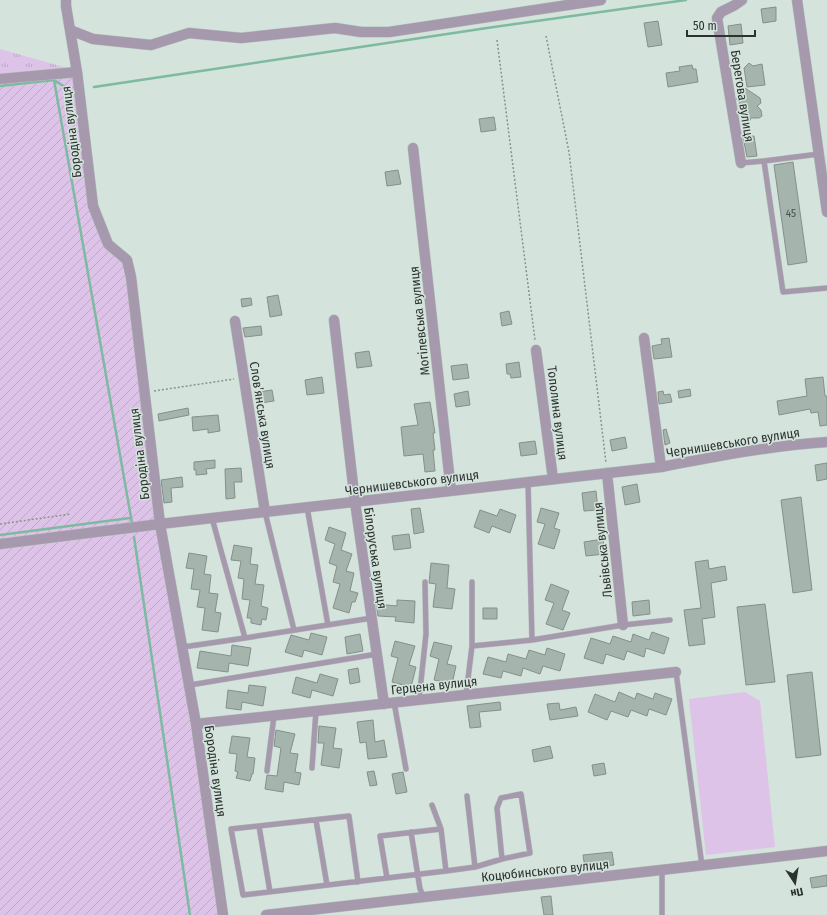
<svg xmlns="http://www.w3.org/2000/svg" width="827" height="915" font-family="'Fira Sans Condensed',sans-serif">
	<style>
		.grass { fill: url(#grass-tufts) }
		.garden { fill: url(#garden-furrows) }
		.pitch { fill: #ddc3e8 }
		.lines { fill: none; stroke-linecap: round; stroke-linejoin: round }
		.stream { stroke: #7dba9f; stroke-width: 2.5 }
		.building { fill: #a5b4ad; stroke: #83918a }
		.service-casing { stroke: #b2c0b9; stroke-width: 6 }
		.minor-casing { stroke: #b2c0b9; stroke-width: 11 }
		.path { stroke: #89948e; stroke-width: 1.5; stroke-dasharray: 2 2; stroke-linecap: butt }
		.service { stroke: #a698ad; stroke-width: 5 }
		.minor { stroke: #a698ad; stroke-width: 10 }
		.labels { text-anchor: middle; stroke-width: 3; stroke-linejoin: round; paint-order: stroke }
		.number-label { font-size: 11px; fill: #4a524e }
		.street-label { font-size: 13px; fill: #2c322f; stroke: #d4e3dc }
	</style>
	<defs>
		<pattern id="grass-tufts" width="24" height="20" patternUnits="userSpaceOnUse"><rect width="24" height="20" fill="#ddc3e8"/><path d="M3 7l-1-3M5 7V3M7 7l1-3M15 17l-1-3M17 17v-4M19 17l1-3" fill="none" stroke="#bea8c7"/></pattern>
		<pattern id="garden-furrows" width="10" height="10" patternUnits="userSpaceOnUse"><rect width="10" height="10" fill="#ddc3e8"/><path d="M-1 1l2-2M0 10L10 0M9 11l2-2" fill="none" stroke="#bea8c7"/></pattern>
	</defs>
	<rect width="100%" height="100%" fill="#d4e3dc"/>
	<path class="grass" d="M0,49L78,71L0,82Z"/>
	<path class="garden" d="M79,72L93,206L108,244L126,260L146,412L223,915H0V83Z"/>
	<path class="pitch" d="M745,692L760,701L775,847L706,855L689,699Z"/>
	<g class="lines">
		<path class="stream" d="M54,80L132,523
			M0,86L54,80L68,89
			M94,87L487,28L686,0
			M0,535L130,518
			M134,537L190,915"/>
	</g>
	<path class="building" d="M776,7V21L763,23L761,9Z
		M658,21L662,45L648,47L644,23Z
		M741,24L743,43L730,45L728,26Z
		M749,63L753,66L762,64L765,85L747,87L744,68Z
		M692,65L693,69H696L698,82L668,87L666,73L680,71L679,67Z
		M745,88L760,98L761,103L757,106L761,110L762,116L759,118H751L749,122H745L742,119L741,117L743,114L740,111L742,109L738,106L740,102L737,100V98Z
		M494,117L496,130L481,132L479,119Z
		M754,136L757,156L747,157L743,137Z
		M793,162L807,262L788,265L774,165Z
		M398,170L401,184L387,186L385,172Z
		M278,295L282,315L270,317L267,297Z
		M251,298L252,305L242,307L241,299Z
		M509,311L512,324L502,326L500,313Z
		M261,326L262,335L245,337L243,328Z
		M669,338L672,357L654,359L652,346L662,344L661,339Z
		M369,351L372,366L357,368L355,353Z
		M519,362L521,377L511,378L510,374H507L506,364Z
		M467,364L469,378L453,380L451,366Z
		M322,377L324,393L307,395L305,380Z
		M823,377L825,396H827V425L820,426L818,412L811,413L810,409L779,415L777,401L807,396L805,379Z
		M690,389L691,396L679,398L678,391Z
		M272,390L274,401L261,403L259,392Z
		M468,391L470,405L456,407L454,394Z
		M663,391L664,395L670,394L672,402L659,404L658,392Z
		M430,402L435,433H433L435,450H433L435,471L425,472L423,454L404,456L401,427L418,425L414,404Z
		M188,408L189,415L159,421L158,414Z
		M218,415L220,431L208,433V429L193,431L192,417Z
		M666,429L670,443L665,445L663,430Z
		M625,437L627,448L612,451L610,440Z
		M535,441L537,454L521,456L519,443Z
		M215,460V468L206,469L207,474L196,475V470H194V462Z
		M827,463V479L817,481L815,465Z
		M241,468L242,482H234L235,498L226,499L225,469Z
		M182,477L183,487L171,488L172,502L164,503L161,480Z
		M637,484L640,502L625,505L622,487Z
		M596,491L598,510L584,511L582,493Z
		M801,497L812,590L793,593L781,500Z
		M420,508L424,532L414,534L411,509Z
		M541,508L559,513L554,528L560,530L554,549L538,544L545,524L537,522Z
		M500,509L516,515L510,533L492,526L489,533L474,527L480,510L497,516Z
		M329,527L346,533L341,550L352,554L346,571L354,573L350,591L358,593L355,602H352L349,613L333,608L340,584L333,582L337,566L329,563L335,544L325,540Z
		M409,534L411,548L394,550L392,536Z
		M603,539L605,554L586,556L584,542Z
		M234,545L252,548L250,564L258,565L255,584L264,585L261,606L268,608L266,620L262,619L261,625L251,623V618H247L250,600L242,599L244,579L238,578L241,561L231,560Z
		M189,553L207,556L204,574L211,575L209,593L218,594L215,612L221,613L218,632L202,630L205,608L197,607L200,590L191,589L194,569L186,568Z
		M708,560L709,569L725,566L727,580L711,583L715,617L702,619L705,644L689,646L684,610L701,608L695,562Z
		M431,563L449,565L447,588L455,589L452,609L433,607L436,584L429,583Z
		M551,584L569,591L562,610L570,613L563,630L546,624L554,603L545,600Z
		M397,600L415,601L414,623L395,621L396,617L378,616L376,604L397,606Z
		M649,600L650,614L633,616L632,602Z
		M765,604L775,682L746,685L737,607Z
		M483,608H497V619H483Z
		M652,632L669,638L664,654L646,648L644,657L627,651L624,660L606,654L603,664L584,658L591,638L610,644L613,636L631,642L633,634L649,640Z
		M311,633L327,637L322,655L304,650L302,657L285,652L291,635L309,640Z
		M360,634L363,651L347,654L345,637Z
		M395,641L415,646L409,665L416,667L411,687L392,682L398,658L391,656Z
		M434,642L452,646L447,664L456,666L452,684L434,680L439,659L430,656Z
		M232,645L251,648L248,666L229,663L228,672L197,668L200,651L231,656Z
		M547,648L565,654L560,671L543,666L540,674L523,668L521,676L503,671L501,678L483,674L488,657L506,662L508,654L526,659L529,650L545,655Z
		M358,668L360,682L350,684L348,670Z
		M812,672L821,755L796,758L787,675Z
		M320,674L338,679L333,696L312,690L310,698L292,693L296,677L317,683Z
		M249,685L266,687L263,706L242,702L241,710L226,708L228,690L248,693Z
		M619,692L635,699L637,693L653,699L655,693L672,699L666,715L649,709L647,716L631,710L628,717L611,711L607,720L588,712L595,694L615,702Z
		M500,702L501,710L479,712L481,727L470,728L467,706L483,704Z
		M559,703L560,710L576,707L578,716L550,720L547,704Z
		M373,720L375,742L384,740L387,757L368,759L366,742L360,743L357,722Z
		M319,726L336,728L333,748L342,749L339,768L321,765L324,743H318Z
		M276,730L295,734L290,753L298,754L295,772L301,773L299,785L284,782L283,792L265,789L267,775L277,776L281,748L274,746Z
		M232,736L250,738L247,757L255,758L253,774H252L250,781L236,778L238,772L235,771L237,754L229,753Z
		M550,746L553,758L534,762L532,750Z
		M604,763L606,774L594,776L592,765Z
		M374,771L377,785L370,786L367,772Z
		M403,772L407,792L396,794L392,774Z
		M612,852L614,865L585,868L583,855Z
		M827,875V886L812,888L810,878Z
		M551,896L553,915H544L541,897Z"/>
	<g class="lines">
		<g class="service-casing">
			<path id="service" d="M819,154L764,161L783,292L827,288
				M741,163L764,161
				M307,507L328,625
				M265,512L294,630
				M212,518L245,638
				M472,582V646
				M532,640L623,625L670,620
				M183,647L245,638L372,618
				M676,672L702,866
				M190,685L377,654
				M466,695L472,646L532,640L528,482
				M419,700L426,634L425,582
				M394,702L406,769
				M312,768L316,711
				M267,771L274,716
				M467,796L475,867
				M432,805L441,829L446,871
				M316,820L327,885
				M259,826L270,892
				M411,832L420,889L424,897
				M662,870V915
				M387,878L380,836L441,829
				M358,882L349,816L231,829L243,895L446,871L475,867L502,859L530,853L521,794L501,798L497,808L502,859"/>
		</g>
		<g class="minor-casing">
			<path id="minor" d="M66,0V6L77,72L93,206L108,244L127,260L131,277L160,524L196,724L223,915
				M797,0L827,212
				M70,30L93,39L151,45L189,33L241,38L335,28L361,32H389L601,0
				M0,79L77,72
				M413,148L451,491
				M741,163L717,18L721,12L735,5L742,0
				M334,320L355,502L384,704
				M235,321L265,512
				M644,338L661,467
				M536,350L553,479
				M607,473L623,625
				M0,544L160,524L661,467C717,456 770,446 827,442
				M196,724L676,672
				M266,915L827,851"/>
		</g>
		<path class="path" d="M546,36L569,152L606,463
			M497,40L535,340
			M154,391L234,379
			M0,524L71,514"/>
		<use href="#service" class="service"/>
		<use href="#minor" class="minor"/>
	</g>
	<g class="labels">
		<g class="number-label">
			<text x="791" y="217">45</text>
		</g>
		<g class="street-label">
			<text transform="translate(743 96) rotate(81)" y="5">Берегова вулиця</text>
			<text transform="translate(71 132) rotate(-97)" y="5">Бородіна вулиця</text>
			<text transform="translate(419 321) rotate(-96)" y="5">Могілевська вулиця</text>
			<text transform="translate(558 413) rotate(83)" y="5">Тополина вулиця</text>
			<text transform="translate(263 415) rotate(81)" y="5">Слов’янська вулиця</text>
			<text transform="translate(733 442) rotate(-9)" y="5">Чернишевського вулиця</text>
			<text transform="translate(139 454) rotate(-97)" y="5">Бородіна вулиця</text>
			<text transform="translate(412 482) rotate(-7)" y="5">Чернишевського вулиця</text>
			<text transform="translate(602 550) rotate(-96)" y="5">Львівська вулиця</text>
			<text transform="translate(376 558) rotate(82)" y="5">Білоруська вулиця</text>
			<text transform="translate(434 685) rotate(-6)" y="5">Герцена вулиця</text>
			<text transform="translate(216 771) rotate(82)" y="5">Бородіна вулиця</text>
			<text transform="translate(545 870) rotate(-6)" y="5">Коцюбинського вулиця</text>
		</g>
	</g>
	<g transform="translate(795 883) rotate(168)" stroke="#d4e3dc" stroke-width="3" paint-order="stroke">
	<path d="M0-3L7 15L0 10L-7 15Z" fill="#2c322f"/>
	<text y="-6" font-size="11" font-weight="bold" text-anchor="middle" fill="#2c322f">Пн</text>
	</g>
	<path d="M687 30v6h68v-6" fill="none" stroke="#2c322f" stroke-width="2"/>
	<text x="693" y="30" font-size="12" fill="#2c322f" stroke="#d4e3dc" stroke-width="3" paint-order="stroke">50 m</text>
</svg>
